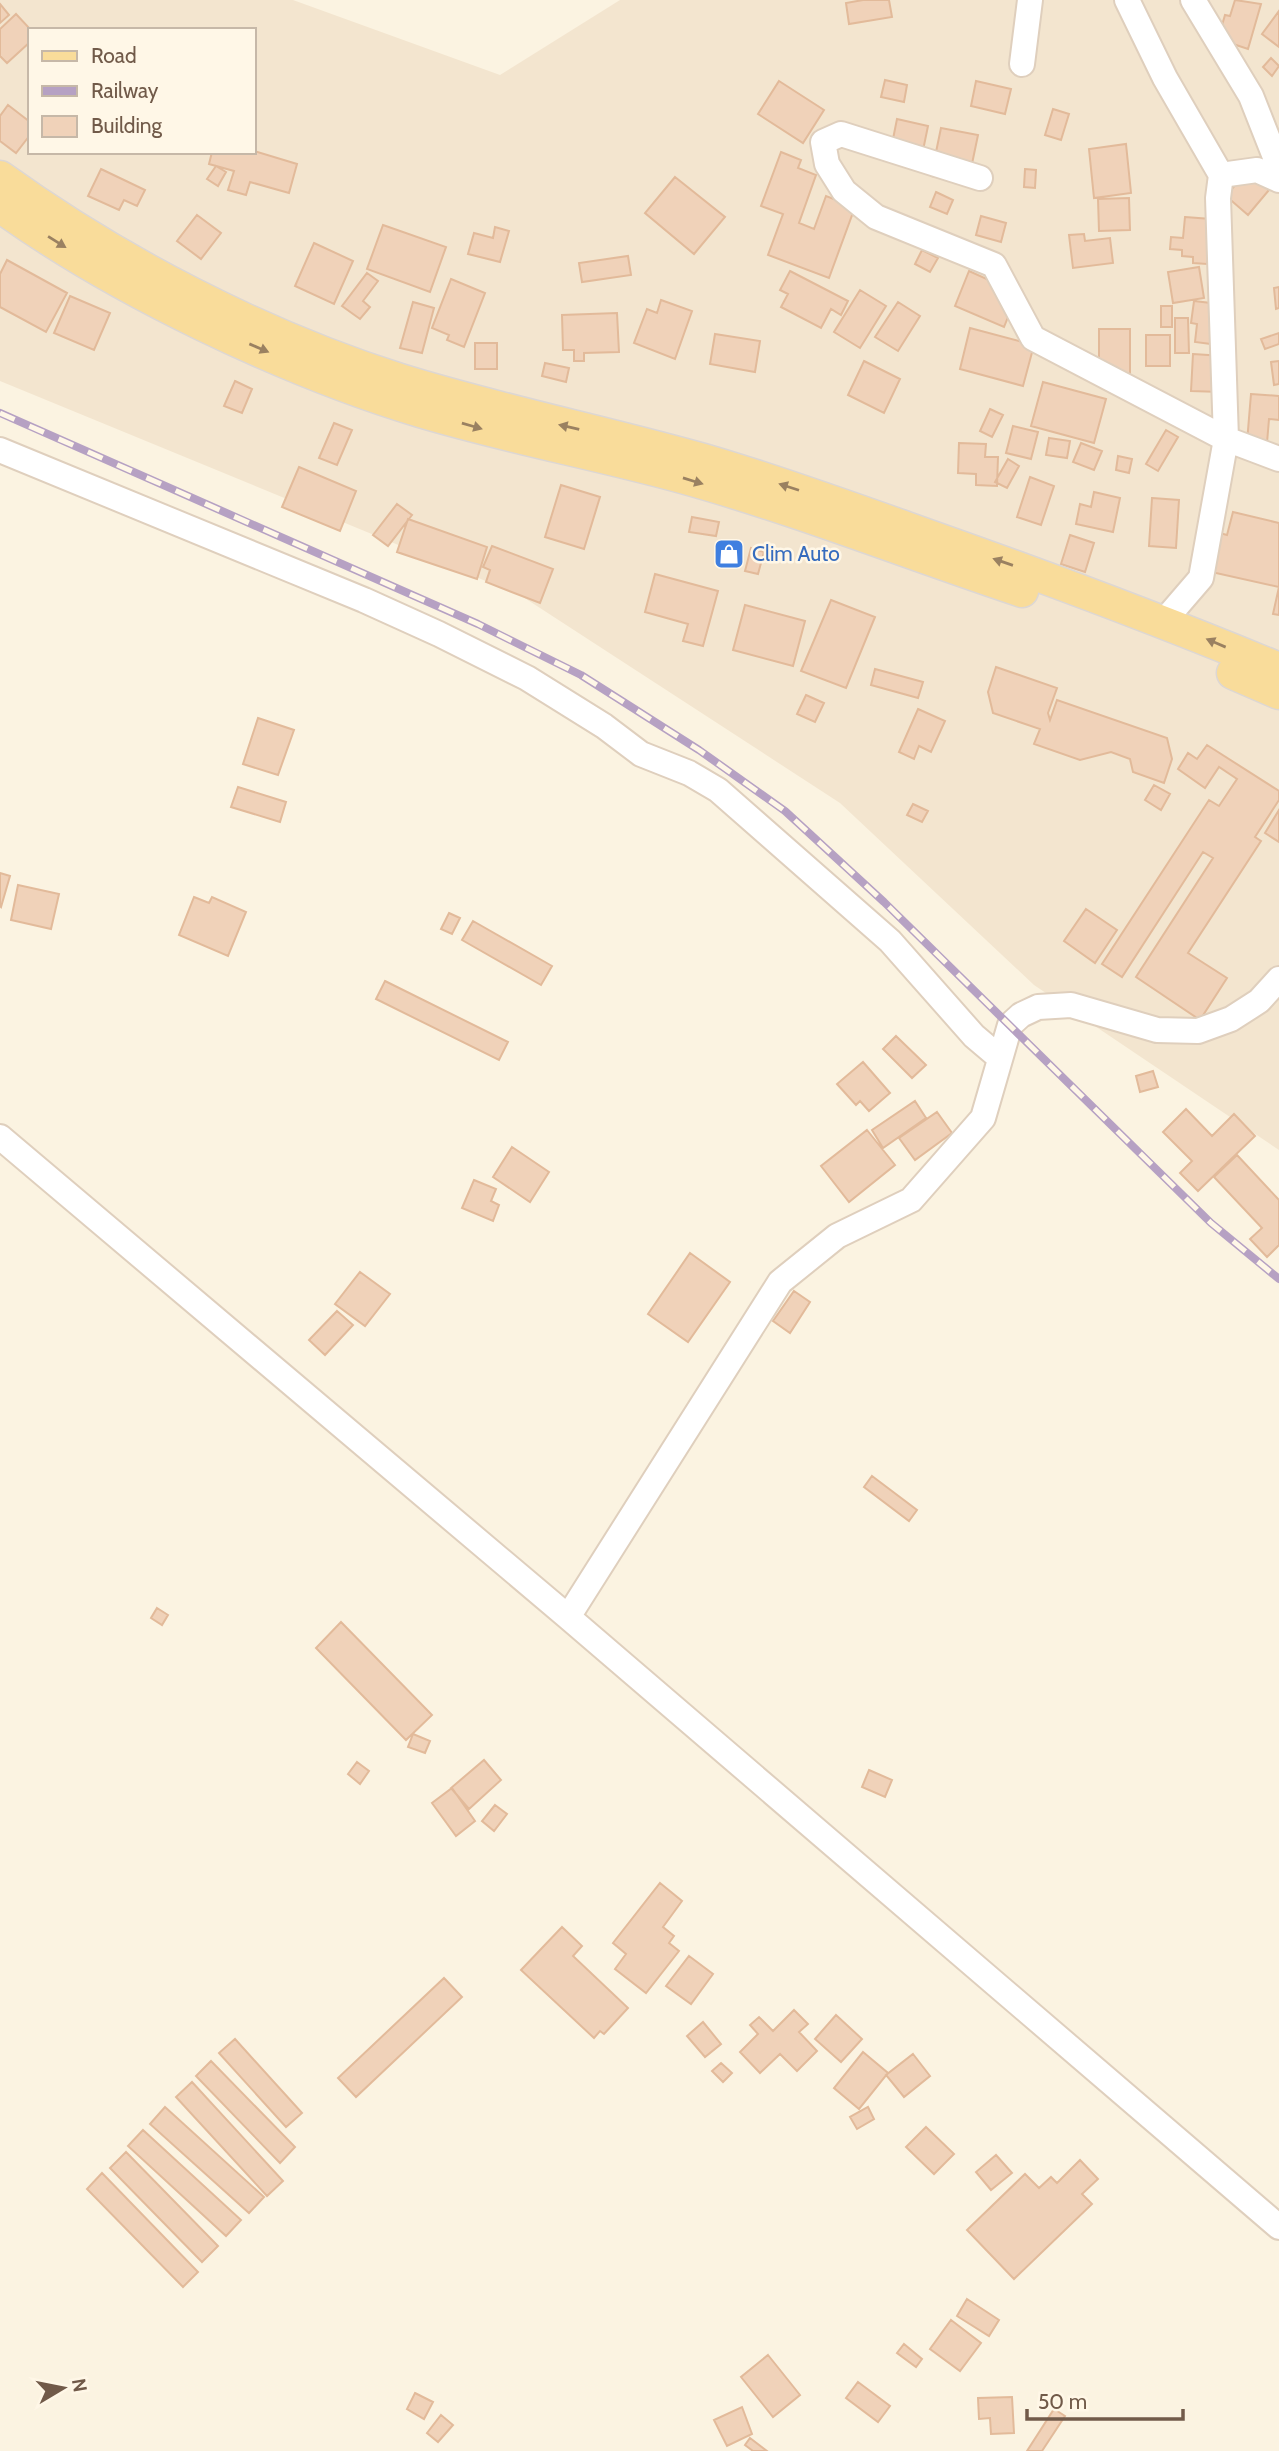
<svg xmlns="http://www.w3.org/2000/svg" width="1279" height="2451" font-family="Cabin,sans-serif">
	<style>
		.residential { fill: #f3e5cf; fill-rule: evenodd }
		.building { fill: #f0d2b9; stroke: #e2ba9a; stroke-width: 2 }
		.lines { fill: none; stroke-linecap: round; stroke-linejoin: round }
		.minor-casing { stroke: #dfcfbd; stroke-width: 28 }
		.major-casing { stroke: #ddd7d3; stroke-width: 35 }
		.minor { stroke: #fff; stroke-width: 24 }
		.major { stroke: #f9dc9a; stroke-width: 32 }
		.rail-casing { stroke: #b6a1c3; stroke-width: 8 }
		.rail { stroke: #fff7e7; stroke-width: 5; stroke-dasharray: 16; stroke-linecap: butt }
		.oneway { fill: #9a8161 }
		.labels { text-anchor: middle; stroke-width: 5; stroke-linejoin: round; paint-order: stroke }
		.shop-label { font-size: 21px; fill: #366cbe; stroke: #fff7e7; text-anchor: start }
	</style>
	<rect width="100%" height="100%" fill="#fbf3e1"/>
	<path class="residential" d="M0,0H293L500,75L620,0H1279V1150L1034,985L840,803L520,595L0,381ZM30,30H254V152H30Z"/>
	<path class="building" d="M863,0H889L892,17L849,24L846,3Z
		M1235,0L1261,4L1248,49L1218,39L1225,15L1230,16Z
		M0,4L9,15L0,23Z
		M1279,11V47L1262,34Z
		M16,14L31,30L30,42L7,63L0,56V29Z
		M1271,58L1279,66L1272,76L1263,67Z
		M885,80L907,85L904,102L881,97Z
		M779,81L824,110L803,143L758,114Z
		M976,81L1011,89L1005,114L971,106Z
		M8,105L30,122V135L16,153L0,141V116Z
		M1053,109L1069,114L1061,140L1045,135Z
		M897,119L928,126L921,160L890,154Z
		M941,128L978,135L968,183L931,176Z
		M1126,144L1131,193L1094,198L1089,149Z
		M254,151L297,164L289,193L250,182L246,195L228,190L234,171L209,164L212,152Z
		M781,152L801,160L798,168L816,175L799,223L814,229L826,196L855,207L829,278L768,255L783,214L761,206Z
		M1252,165L1274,184L1248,215L1226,196Z
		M216,166L226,172L218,186L207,179Z
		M101,169L145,190L137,206L124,200L119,210L88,196Z
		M1025,169L1036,170L1035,188L1024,187Z
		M675,177L725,217L694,254L645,213Z
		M936,192L953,200L947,214L930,207Z
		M1129,198L1130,230L1099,231L1098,199Z
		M197,215L221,233L201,259L177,241Z
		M981,216L1006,223L1001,242L976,235Z
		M1185,217L1211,219L1207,264L1193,263V257L1182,256V250L1170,249L1171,237L1183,238Z
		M383,225L446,247L430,292L367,269Z
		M495,227L509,231L500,262L468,254L474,233L493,238Z
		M1084,234L1085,241L1110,238L1113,263L1073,268L1069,235Z
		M314,243L353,261L334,304L295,286Z
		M922,250L938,258L930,272L915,264Z
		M628,256L631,275L582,282L579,263Z
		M7,260L67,293L46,332L0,307V274Z
		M1199,267L1204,298L1173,303L1168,272Z
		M790,271L848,301L841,315L831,309L821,328L781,307L788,294L780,290Z
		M969,271L989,280L1014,302L1004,327L955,306Z
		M367,273L378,281L363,301L370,307L360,319L342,306Z
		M451,279L485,293L464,347L447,340L449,335L432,328Z
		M1279,287V308L1276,309L1274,288Z
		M860,290L886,306L860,348L834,332Z
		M70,296L110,313L94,350L54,333Z
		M661,300L692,311L675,359L634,343L647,309L657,313Z
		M1194,301L1219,304V345L1195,342L1197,324L1191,323Z
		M413,302L434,308L422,353L400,348Z
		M898,302L920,316L898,351L875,337Z
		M1161,306H1172V327H1161Z
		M617,313L619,352L584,353V361H574V350H563L562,315Z
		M1175,318H1188L1189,353H1175Z
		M970,328L1034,345L1023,386L960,369Z
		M1099,329H1130V374L1099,375Z
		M1279,333V344L1265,349L1261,339Z
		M715,334L760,341L755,372L710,364Z
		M1146,335H1170V366H1146Z
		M475,343H497V369H475Z
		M1193,354L1223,356L1221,392L1191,391Z
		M864,361L900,379L884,413L848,395Z
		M1279,361V384L1274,385L1271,362Z
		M545,363L569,368L566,382L542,376Z
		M235,381L252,389L242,413L224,406Z
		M1043,382L1106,399L1094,443L1031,426Z
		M1251,394L1279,396V420L1269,419L1267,443L1247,442Z
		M990,409L1003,415L992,437L980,431Z
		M334,423L352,430L337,465L319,458Z
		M1013,426L1038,432L1031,459L1006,453Z
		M1166,430L1178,437L1158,471L1146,464Z
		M1049,438L1070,441L1067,458L1046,455Z
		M959,443L986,444L985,457H998L997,486L976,485V474L958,473Z
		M1081,443L1102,451L1094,470L1073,462Z
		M1118,456L1132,459L1129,473L1116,470Z
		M1008,459L1019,466L1007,488L995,482Z
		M299,467L356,491L340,531L282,507Z
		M1030,477L1054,486L1041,525L1017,517Z
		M561,485L600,497L584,549L545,537Z
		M1094,492L1120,498L1113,532L1076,524L1080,504L1091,507Z
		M1152,498L1179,500L1176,548L1149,546Z
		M397,504L412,515L388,546L373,535Z
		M1233,512L1279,523V615L1273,614L1279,587L1207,571L1216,532L1227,535Z
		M692,517L719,522L716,536L689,532Z
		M408,519L487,547L477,579L397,552Z
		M1070,535L1094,543L1085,572L1061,564Z
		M492,546L553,569L540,603L486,582L490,570L483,567Z
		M751,548L764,552L758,574L745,571Z
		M655,574L718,591L703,646L683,641L688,624L645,612Z
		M831,600L875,617L846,688L801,671Z
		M745,605L805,621L793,666L733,650Z
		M996,667L1057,688L1048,713L1050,720L1057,700L1167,738L1172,759L1164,783L1133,772L1130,759L1111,752L1080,760L1034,744L1040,729L993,713L988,692Z
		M875,669L923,682L918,698L871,685Z
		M806,695L824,703L815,722L797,714Z
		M918,709L945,721L931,752L919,746L914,759L899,752Z
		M258,718L294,730L278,775L243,764Z
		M1207,745L1279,791V800L1255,837L1261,841L1188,953L1227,978L1200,1020L1136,977L1213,858L1203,852L1122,977L1102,964L1209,800L1219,806L1237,779L1219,767L1205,788L1178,769L1188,753L1197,759Z
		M1154,785L1170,794L1161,810L1145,800Z
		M238,787L286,802L280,822L231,807Z
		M913,804L928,811L922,822L907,815Z
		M1279,810V842L1265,833Z
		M0,873L10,876L1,907L0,906Z
		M18,885L59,894L51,929L11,920Z
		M194,897L209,903L212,897L246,912L228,956L179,935Z
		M1086,909L1117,930L1095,963L1064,941Z
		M449,913L460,918L452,934L441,929Z
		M473,921L552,966L541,985L462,940Z
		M385,981L508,1042L499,1060L376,999Z
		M896,1036L926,1065L912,1078L883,1049Z
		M863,1062L890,1093L869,1111L860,1101L856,1105L837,1084Z
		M1153,1071L1158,1087L1140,1092L1136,1076Z
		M915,1101L926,1118L883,1148L872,1130Z
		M1186,1109L1212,1136L1234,1114L1255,1136L1198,1191L1180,1173L1192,1161L1163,1132Z
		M937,1112L952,1133L915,1160L899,1138Z
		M867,1130L895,1165L849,1202L821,1166Z
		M512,1147L549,1172L530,1202L493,1177Z
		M1237,1155L1279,1200V1245L1267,1257L1250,1239L1262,1228L1214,1177Z
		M474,1180L496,1189L491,1201L499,1205L493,1221L462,1208Z
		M690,1253L730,1282L688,1342L648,1314Z
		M360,1272L390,1294L365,1326L335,1304Z
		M794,1291L810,1302L790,1333L773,1321Z
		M337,1311L353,1325L325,1355L309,1340Z
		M872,1476L917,1510L909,1521L864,1487Z
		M157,1608L168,1615L162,1625L151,1618Z
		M341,1622L432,1715L406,1740L316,1648Z
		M413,1734L430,1741L425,1753L408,1747Z
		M484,1760L501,1780L469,1809L451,1788Z
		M357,1762L369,1771L360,1784L348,1774Z
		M869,1770L892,1780L885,1797L862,1787Z
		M452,1788L475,1821L456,1836L432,1803Z
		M495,1805L507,1814L494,1831L482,1821Z
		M660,1883L682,1901L663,1927L674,1936L669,1943L679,1951L646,1993L615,1969L626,1954L613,1943Z
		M562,1927L582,1946L573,1956L628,2008L604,2034L600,2031L594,2038L521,1970Z
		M689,1956L713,1974L691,2004L666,1986Z
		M444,1978L462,1997L356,2097L338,2078Z
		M794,2010L808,2024L799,2032L817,2051L797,2071L780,2054L760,2073L740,2052L758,2034L750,2025L759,2017L773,2031Z
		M836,2015L862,2039L841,2062L815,2039Z
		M703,2022L721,2044L705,2057L687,2036Z
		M235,2039L302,2113L286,2127L219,2053Z
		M863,2052L888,2073L859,2109L834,2088Z
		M913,2054L930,2076L904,2097L886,2075Z
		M211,2061L295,2147L280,2163L196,2076Z
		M721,2063L732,2073L723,2082L712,2071Z
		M192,2082L283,2181L267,2196L176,2097Z
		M165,2107L264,2197L249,2213L150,2124Z
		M868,2107L874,2119L857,2129L850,2117Z
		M926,2127L954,2154L934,2174L906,2147Z
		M143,2130L241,2220L226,2236L128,2146Z
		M126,2152L218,2246L202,2262L110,2168Z
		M996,2155L1012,2173L991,2190L976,2172Z
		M1080,2160L1098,2179L1082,2194L1092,2204L1014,2279L967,2230L1025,2174L1039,2188L1051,2177L1057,2183Z
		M102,2173L198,2272L183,2287L87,2189Z
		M967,2299L999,2320L989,2336L957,2316Z
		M951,2320L981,2343L960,2371L930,2349Z
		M904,2344L922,2359L916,2367L897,2353Z
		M768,2355L800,2395L773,2417L741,2377Z
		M858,2382L890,2406L878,2422L846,2398Z
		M415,2393L433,2402L424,2419L407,2409Z
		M1012,2397L1014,2433L991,2434L990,2418L979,2419L978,2398Z
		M742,2407L752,2434L727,2446L714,2420Z
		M1054,2409L1065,2416L1042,2451H1027Z
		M441,2415L453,2425L438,2442L427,2433Z
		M750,2438L767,2451H753L745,2445Z"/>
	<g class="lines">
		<g class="minor-casing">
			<path id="minor" d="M1127,0L1165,78L1221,175
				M1193,0L1251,96L1279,167
				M1022,64L1030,0
				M980,178L841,134L823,142L827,164L844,191L876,217L994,265L1033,338L1226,439L1279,459
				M0,450L364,600L439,634L527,678L604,726L641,754L689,773L718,790L890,941L974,1036L1000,1058
				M1164,621L1201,578L1226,439L1218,198L1221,175L1257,170L1279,180
				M0,1137L568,1617L1279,2227
				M568,1617L780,1282L837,1236L911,1200L983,1118L1010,1025L1021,1015L1038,1007L1071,1005L1157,1030L1198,1031L1231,1019L1259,1001L1279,979"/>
		</g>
		<g class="major-casing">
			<path id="major" d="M0,177C118,262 261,336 400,380C503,412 610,433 714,463C791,486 867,514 943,541C1056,581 1168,623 1279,669
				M0,206C115,289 284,370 420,411C506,437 595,453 682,477C797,509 908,553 1022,591
				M1233,673L1279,693"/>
		</g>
		<use href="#minor" class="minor"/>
		<use href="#major" class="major"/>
		<g class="rail-casing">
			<path id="rail" d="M0,413L478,624L581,675L699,750L785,811L884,902L1211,1223L1279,1279"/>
		</g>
		<use href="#rail" class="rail"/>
	</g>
	<defs><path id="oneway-solid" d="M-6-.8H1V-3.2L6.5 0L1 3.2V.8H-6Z" transform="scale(1.75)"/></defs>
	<g class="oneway">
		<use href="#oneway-solid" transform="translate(57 242) rotate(32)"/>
		<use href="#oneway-solid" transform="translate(259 348) rotate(23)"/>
		<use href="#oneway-solid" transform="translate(472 426) rotate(16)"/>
		<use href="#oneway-solid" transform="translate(569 427) rotate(-167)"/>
		<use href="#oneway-solid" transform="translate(693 481) rotate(17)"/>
		<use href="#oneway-solid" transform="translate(789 487) rotate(-162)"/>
		<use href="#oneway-solid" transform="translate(1003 562) rotate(-161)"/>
		<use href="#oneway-solid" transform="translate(1216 643) rotate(-157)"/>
	</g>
	<defs>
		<g id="shop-square" transform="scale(1.575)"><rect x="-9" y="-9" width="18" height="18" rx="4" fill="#3f7fe0" stroke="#fff7e7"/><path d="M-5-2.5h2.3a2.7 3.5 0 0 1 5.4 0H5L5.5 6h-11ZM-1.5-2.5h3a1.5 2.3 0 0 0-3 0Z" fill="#fff"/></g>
	</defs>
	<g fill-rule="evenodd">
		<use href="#shop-square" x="729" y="554"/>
	</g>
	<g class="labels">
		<g class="shop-label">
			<text x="752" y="561">Clim Auto</text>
		</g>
	</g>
	<rect x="28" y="28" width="228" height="126" fill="#fff7e7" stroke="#c6b8a8" stroke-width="2"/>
	<rect x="42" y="51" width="35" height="10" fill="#f9dc9a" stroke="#c6b8a8" stroke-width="2"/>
	<text x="91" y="63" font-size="21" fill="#715a49">Road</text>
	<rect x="42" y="86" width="35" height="10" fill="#b6a1c3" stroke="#c6b8a8" stroke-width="2"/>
	<text x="91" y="98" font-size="21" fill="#715a49">Railway</text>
	<rect x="42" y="116" width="35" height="21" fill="#f0d2b9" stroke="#c6b8a8" stroke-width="2"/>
	<text x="91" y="133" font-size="21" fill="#715a49">Building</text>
	<g transform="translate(63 2388) rotate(80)" stroke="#fff7e7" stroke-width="5" paint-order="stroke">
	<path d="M0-5L12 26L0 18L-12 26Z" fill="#715a49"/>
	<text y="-10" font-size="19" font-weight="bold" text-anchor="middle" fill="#715a49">N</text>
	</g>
	<path d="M1027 2409v10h156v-10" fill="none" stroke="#715a49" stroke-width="3.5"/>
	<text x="1038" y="2409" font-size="21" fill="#715a49" stroke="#fff7e7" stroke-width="5" paint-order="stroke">50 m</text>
</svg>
